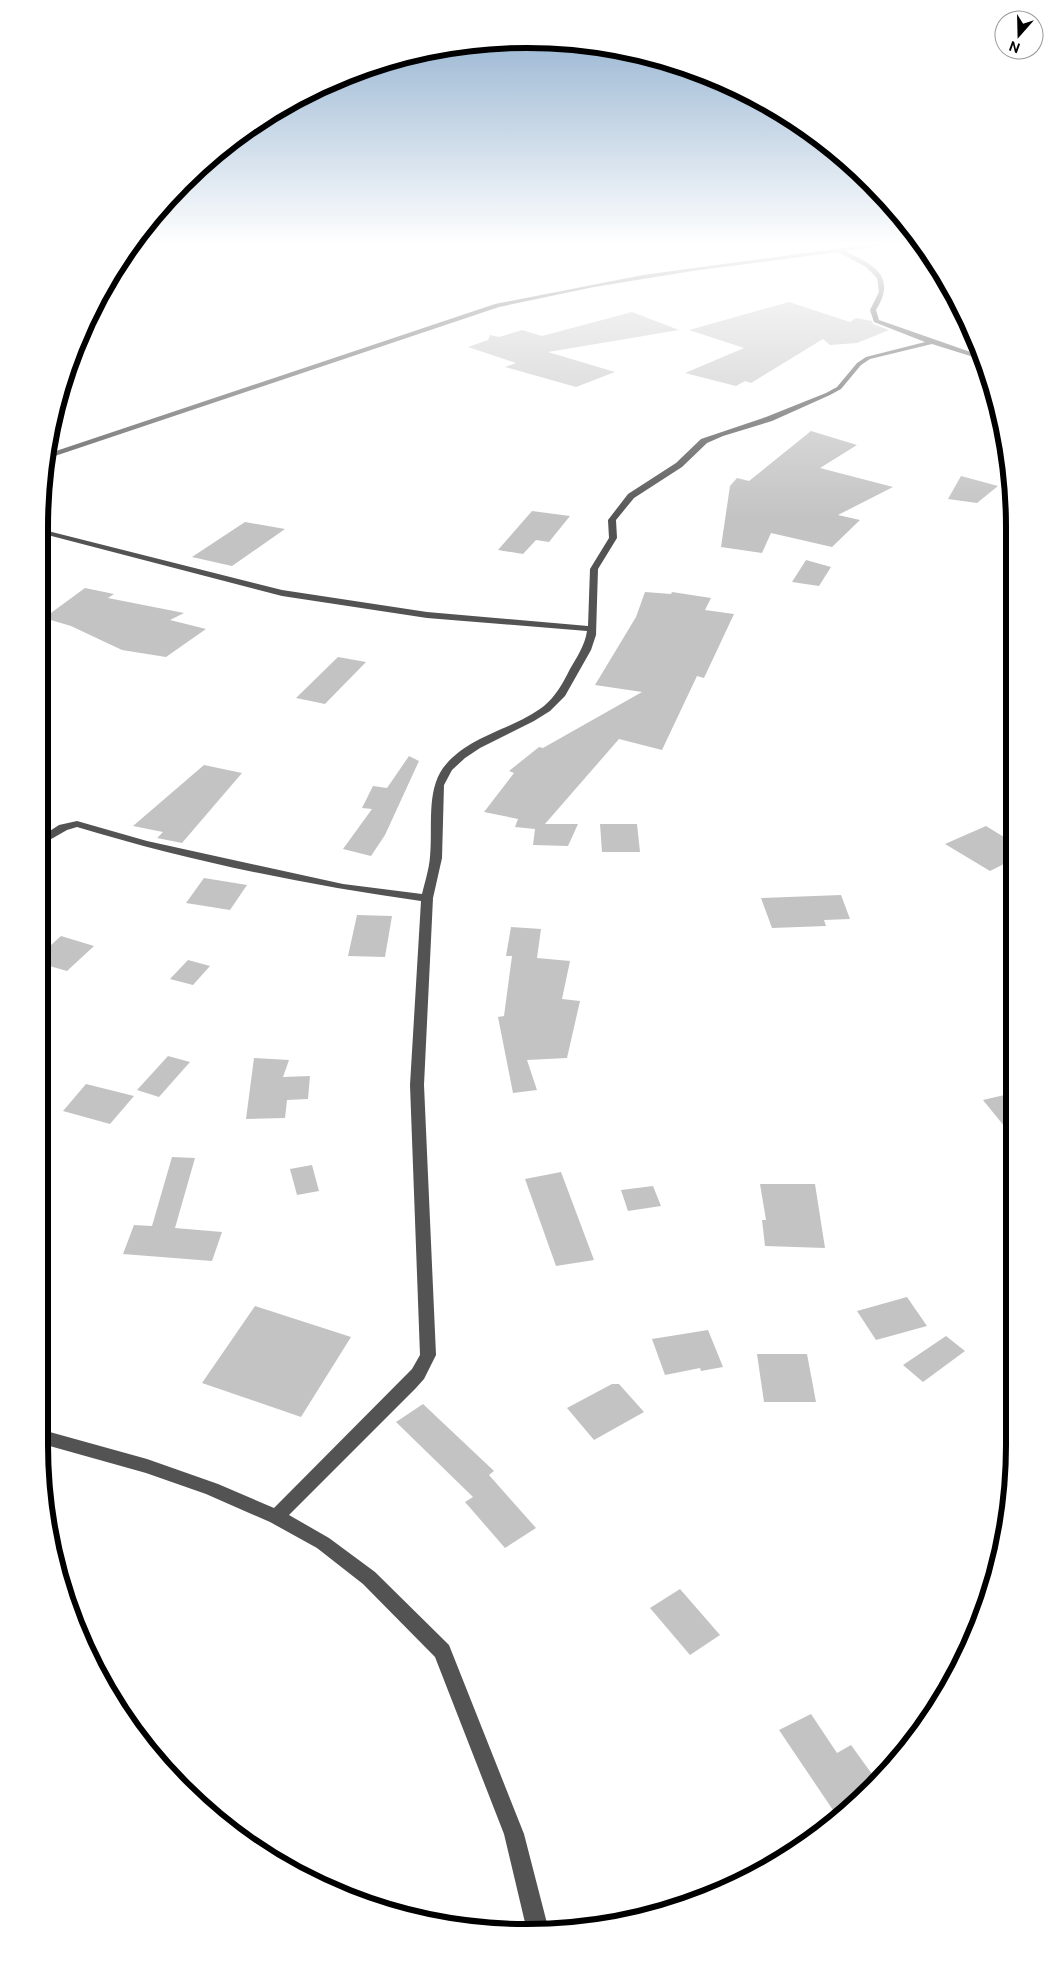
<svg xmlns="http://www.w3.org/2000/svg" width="1054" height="1971" font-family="'DM Sans',sans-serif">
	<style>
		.building { fill: #c3c3c3 }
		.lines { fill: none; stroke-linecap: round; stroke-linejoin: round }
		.minor { fill: #535353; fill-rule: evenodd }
		.rim { fill: none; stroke: #000; stroke-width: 6 }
	</style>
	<rect width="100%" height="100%" fill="#fff"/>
	<path class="building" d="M789,302L850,322L856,318L872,321L873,324L889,330L857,343L830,345L823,339L751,383L745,381L736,386L685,373L744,348L689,330Z
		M632,312L679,330L548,352L615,372L576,387L505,367L516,363L468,347L488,340L490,335L499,337L522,330L542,336Z
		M811,431L857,445L820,468L893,487L838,515L860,520L832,547L771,533L762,553L721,547L730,486L737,478L749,481Z
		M961,476L998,486L977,503L948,499Z
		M532,511L570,516L549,542L536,540L523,554L498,550Z
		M245,522L285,529L232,566L192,557Z
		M806,560L831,567L819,586L792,582Z
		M85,588L114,594L108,598L184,613L170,620L206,629L166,657L122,650L71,626L44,618Z
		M645,592L671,594L672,592L711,598L705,610L734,614L704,678L697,676L662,750L619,739L545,824H578L568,846L533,845L535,829L515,827L518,819L484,812L514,773L509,771L539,747L543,748L642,692L595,685L636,617Z
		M338,657L366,662L325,704L296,698Z
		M409,756L419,761L385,835L371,856L343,849L372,809L362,808L373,786L387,788Z
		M204,765L242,773L182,843L157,838L163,832L133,826Z
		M600,824H637L640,852H602Z
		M986,826L1012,842V860L990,871L945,844Z
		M204,878L247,885L230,910L186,903Z
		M841,895L850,919L824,920L826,926L772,928L761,898Z
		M357,915L392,916L385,957L348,956Z
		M511,927L541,929L537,958L570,961L562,999L580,1001L567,1058L527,1060L537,1090L513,1093L498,1017L504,1016L512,956H506Z
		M61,936L94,946L67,971L39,963V956Z
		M188,960L210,966L193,985L170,979Z
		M168,1056L190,1062L159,1097L137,1090Z
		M254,1058L289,1060L283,1077L310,1076L308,1099L287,1100L285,1118L246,1119Z
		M86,1084L134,1096L110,1124L63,1111Z
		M1013,1093V1137L983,1100Z
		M172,1157L195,1158L175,1228L222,1232L212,1261L123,1254L134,1225L152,1226Z
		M312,1165L319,1191L297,1195L290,1169Z
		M561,1172L594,1260L556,1266L525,1179Z
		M760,1184H815L825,1248L765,1246L762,1220H766Z
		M653,1186L661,1206L628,1211L621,1190Z
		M907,1297L927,1326L876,1340L857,1311Z
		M255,1306L351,1337L301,1417L202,1383Z
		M708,1330L723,1367L701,1371L700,1368L665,1375L652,1339Z
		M946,1336L965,1351L923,1382L903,1365Z
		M757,1354H807L816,1402H764Z
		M612,1384H619L644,1412L594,1440L567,1408Z
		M423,1404L494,1471L489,1475L536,1528L505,1548L465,1502L473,1497L396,1422Z
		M680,1589L720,1635L690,1655L650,1608Z
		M811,1714L837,1753L851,1745L877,1781L849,1811L839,1819L779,1730Z"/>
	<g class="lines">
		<path class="minor" d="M872,244H891L845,251C874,265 897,276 876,310L879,320L982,356L983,360L932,344L870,359L861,365L841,389L830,395L772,421L723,436L707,443L682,467L634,498L616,520L617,538L598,569L596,635L591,650L565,696L550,711L534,721L480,748L465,758L452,770L444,785L442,858L433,898L424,1085L436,1355L424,1379L415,1389L289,1515L329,1538L375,1572L449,1645L524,1834L549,1931H527L504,1834L435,1657L363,1584L317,1548L270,1522L206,1494L146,1473L39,1443V1429L147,1459L218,1484L274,1508L412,1369L420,1355L410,1085L421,901C305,885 189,861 77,827L67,830L39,846V838L59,825L77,821L147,841L343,884L422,894C425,882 429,869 430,857C433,828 426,792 443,768C468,735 513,730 544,706C556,696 563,683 570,669C577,657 585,645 587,631L427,618L282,596L40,533V529L282,590L427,612L588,626L590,569L609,538L608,520L628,494L676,463L701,439L766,417L826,393L837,387L857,363L866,357L925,342L874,322L870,310L879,292L877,278L866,267L838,252L692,271L594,287L499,307L46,459L47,454L495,304L643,275Z"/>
	</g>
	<linearGradient id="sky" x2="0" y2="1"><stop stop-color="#8baccc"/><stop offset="0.47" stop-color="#fff"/><stop offset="1" stop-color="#fff" stop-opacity="0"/></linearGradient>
	<rect width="1054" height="520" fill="url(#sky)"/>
	<path d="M0 0H1054V1971H0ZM527 48H527A479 479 0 0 1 1006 527V1445A479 479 0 0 1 527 1924H527A479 479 0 0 1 48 1445V527A479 479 0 0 1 527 48Z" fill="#fff" fill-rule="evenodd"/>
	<path class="rim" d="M527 48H527A479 479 0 0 1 1006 527V1445A479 479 0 0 1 527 1924H527A479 479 0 0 1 48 1445V527A479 479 0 0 1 527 48Z"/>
	<g transform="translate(1019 35) rotate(200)"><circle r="24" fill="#ffffff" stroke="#999999"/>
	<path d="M0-4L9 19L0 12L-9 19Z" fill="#000000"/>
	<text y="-8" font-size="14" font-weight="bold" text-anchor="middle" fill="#000000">N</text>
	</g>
</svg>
